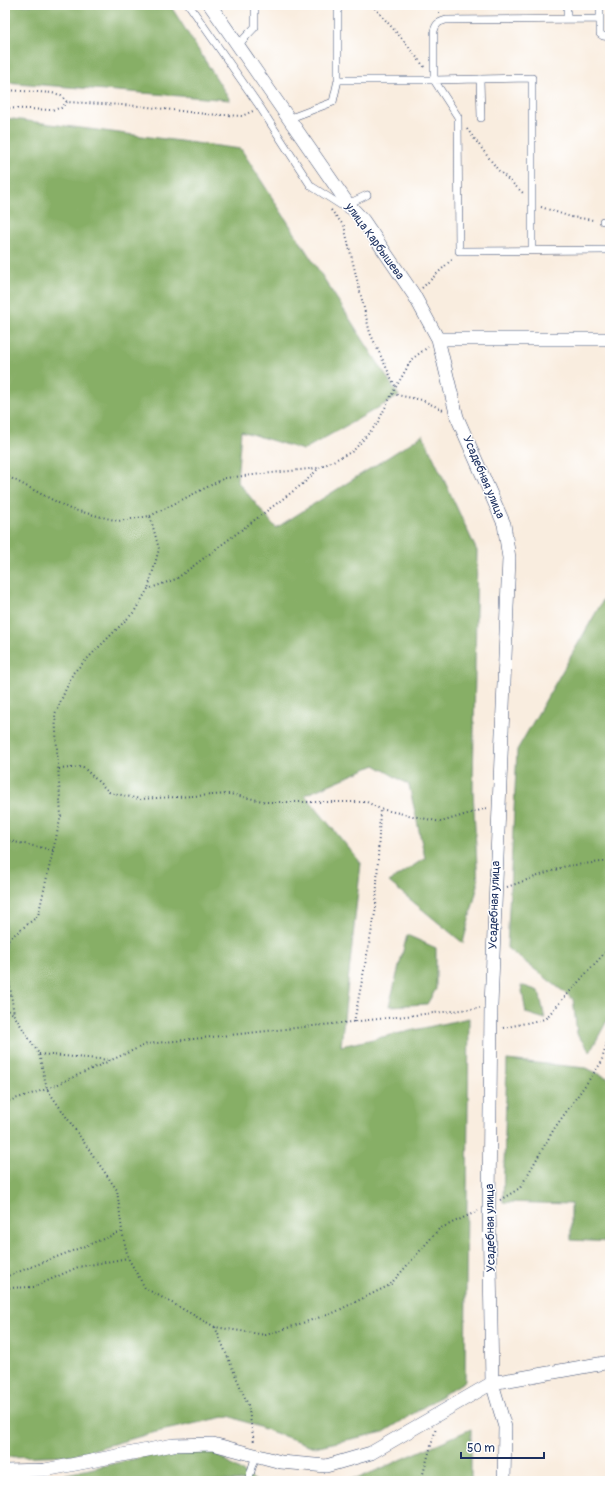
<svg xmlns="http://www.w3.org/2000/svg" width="615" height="1486" font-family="Pangolin,sans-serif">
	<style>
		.forest { fill: #87af66; stroke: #516f62 }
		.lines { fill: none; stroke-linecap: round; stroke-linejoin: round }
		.lane-casing { stroke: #3c4c71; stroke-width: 8 }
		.street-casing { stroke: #3c4c71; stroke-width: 14 }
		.path { stroke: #3c4c71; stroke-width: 2; stroke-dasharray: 1 3; stroke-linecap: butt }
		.lane { stroke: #fff; stroke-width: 7 }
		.street { stroke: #fff; stroke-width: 13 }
		.labels { text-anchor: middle; stroke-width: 3; stroke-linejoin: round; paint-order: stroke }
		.street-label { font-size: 12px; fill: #1b2f5e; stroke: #fff }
	</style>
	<rect width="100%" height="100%" fill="#fff"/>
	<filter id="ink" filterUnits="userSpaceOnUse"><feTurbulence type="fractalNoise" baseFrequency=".025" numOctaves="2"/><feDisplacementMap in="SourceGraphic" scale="8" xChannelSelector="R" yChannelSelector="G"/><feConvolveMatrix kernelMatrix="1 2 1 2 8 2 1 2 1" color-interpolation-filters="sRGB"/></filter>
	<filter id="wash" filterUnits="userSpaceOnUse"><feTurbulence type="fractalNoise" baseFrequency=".012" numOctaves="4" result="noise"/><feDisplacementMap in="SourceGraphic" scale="16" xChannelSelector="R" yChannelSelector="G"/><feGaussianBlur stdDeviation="0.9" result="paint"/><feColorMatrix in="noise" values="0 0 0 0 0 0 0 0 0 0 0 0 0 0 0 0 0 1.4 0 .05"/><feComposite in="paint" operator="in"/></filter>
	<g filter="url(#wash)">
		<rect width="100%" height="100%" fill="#f9eddf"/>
		<path class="forest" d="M5,5H170L230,100L5,82Z
			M5,118L241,149L399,396L303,450L241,431L237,481L276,528L423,435L477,551L473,790L478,885L463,943L389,882L425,858L409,785L375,765L305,795L361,863L341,1046L469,1018L465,1381L384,1432L314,1447L229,1416L156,1432L74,1455L5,1457Z
			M610,588V1018L609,1017L590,1052L577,1034L573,999L507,948L517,750Z
			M407,935L436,948V989L427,1004L389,1006Z
			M521,985L539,991L545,1019L526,1013Z
			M507,1060L586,1068L610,1079V1242L571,1240V1204L503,1202Z
			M471,1429V1481H288L359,1478Z
			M200,1444L256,1481H36Z"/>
	</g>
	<g filter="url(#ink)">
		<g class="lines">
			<g class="lane-casing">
				<path id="lane" d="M189,5L260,107L311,186L350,211
					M338,5V80H434L458,117L459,251L610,250
					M567,5V19
					M600,5V34L603,36L610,37
					M238,45L255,27V5
					M480,79L481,118
					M288,119L333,102L338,80
					M348,204L367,195
					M603,221H610
					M532,250V78L434,80V31C436,23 439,22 446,20L600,19
					M248,1481L256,1455"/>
			</g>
			<g class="street-casing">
				<path id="street" d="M210,5L348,204L363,220L414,295L438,339L457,417L504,524L509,558L491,1006L489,1206L492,1383L505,1427L504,1481
					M438,339H610
					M5,1471L45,1470L173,1445L213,1444L281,1462L326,1466L371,1453L492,1383L610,1362"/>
			</g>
			<path class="path" d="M372,5L404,41L425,68
				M439,13L440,5
				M5,90L52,93L61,95L67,102L140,106L205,114L242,116L253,111
				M5,108L51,110L61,108L67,102
				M467,129L498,170L523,193
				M541,207L571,217L594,220
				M331,210L344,226L370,333L396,388
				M422,288L444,267L453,258
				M392,394L412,359L428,347
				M5,475L70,509L118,521L150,516L159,549L148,589
				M150,516L225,478L318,468
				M59,769L83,767L109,792L139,799L230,794L267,802H367L380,809L441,822L487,808
				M5,840L53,850
				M507,887L566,866L610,861
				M5,942L38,916L61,816L55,714L73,673L134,612L148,589L176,579L304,483L319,468L353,451L377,424L392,394L422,400L443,410
				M5,951L14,1015L39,1054L47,1089L117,1190L122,1231L128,1258L145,1288L215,1327L266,1335L333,1313L390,1285L439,1229L478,1211
				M5,1008L13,1014
				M354,1022L376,908L380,809
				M503,1028L545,1019L610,947
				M39,1054L111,1060
				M5,1102L47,1089L147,1044L480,1008
				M500,1200L520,1188L554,1129L601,1063L610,1032
				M5,1277L121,1232
				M5,1288L34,1287L78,1267L128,1258
				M215,1327L248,1405L254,1442
				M421,1481L436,1428"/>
			<use href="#lane" class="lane"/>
			<use href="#street" class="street"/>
		</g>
	</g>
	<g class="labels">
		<g class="street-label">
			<text transform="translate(375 241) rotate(54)" y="4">улица Карбышева</text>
			<text transform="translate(484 477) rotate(67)" y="4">Усадебная улица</text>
			<text transform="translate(494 905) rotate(-88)" y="4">Усадебная улица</text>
			<text transform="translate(490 1228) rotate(-91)" y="4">Усадебная улица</text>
		</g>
	</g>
	<rect width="615" height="1486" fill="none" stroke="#fff" stroke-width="20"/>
	<path d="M461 1452v6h83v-6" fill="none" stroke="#1b2f5e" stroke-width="2"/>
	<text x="467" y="1452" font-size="12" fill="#1b2f5e" stroke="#ffffff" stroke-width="3" paint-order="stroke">50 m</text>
</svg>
